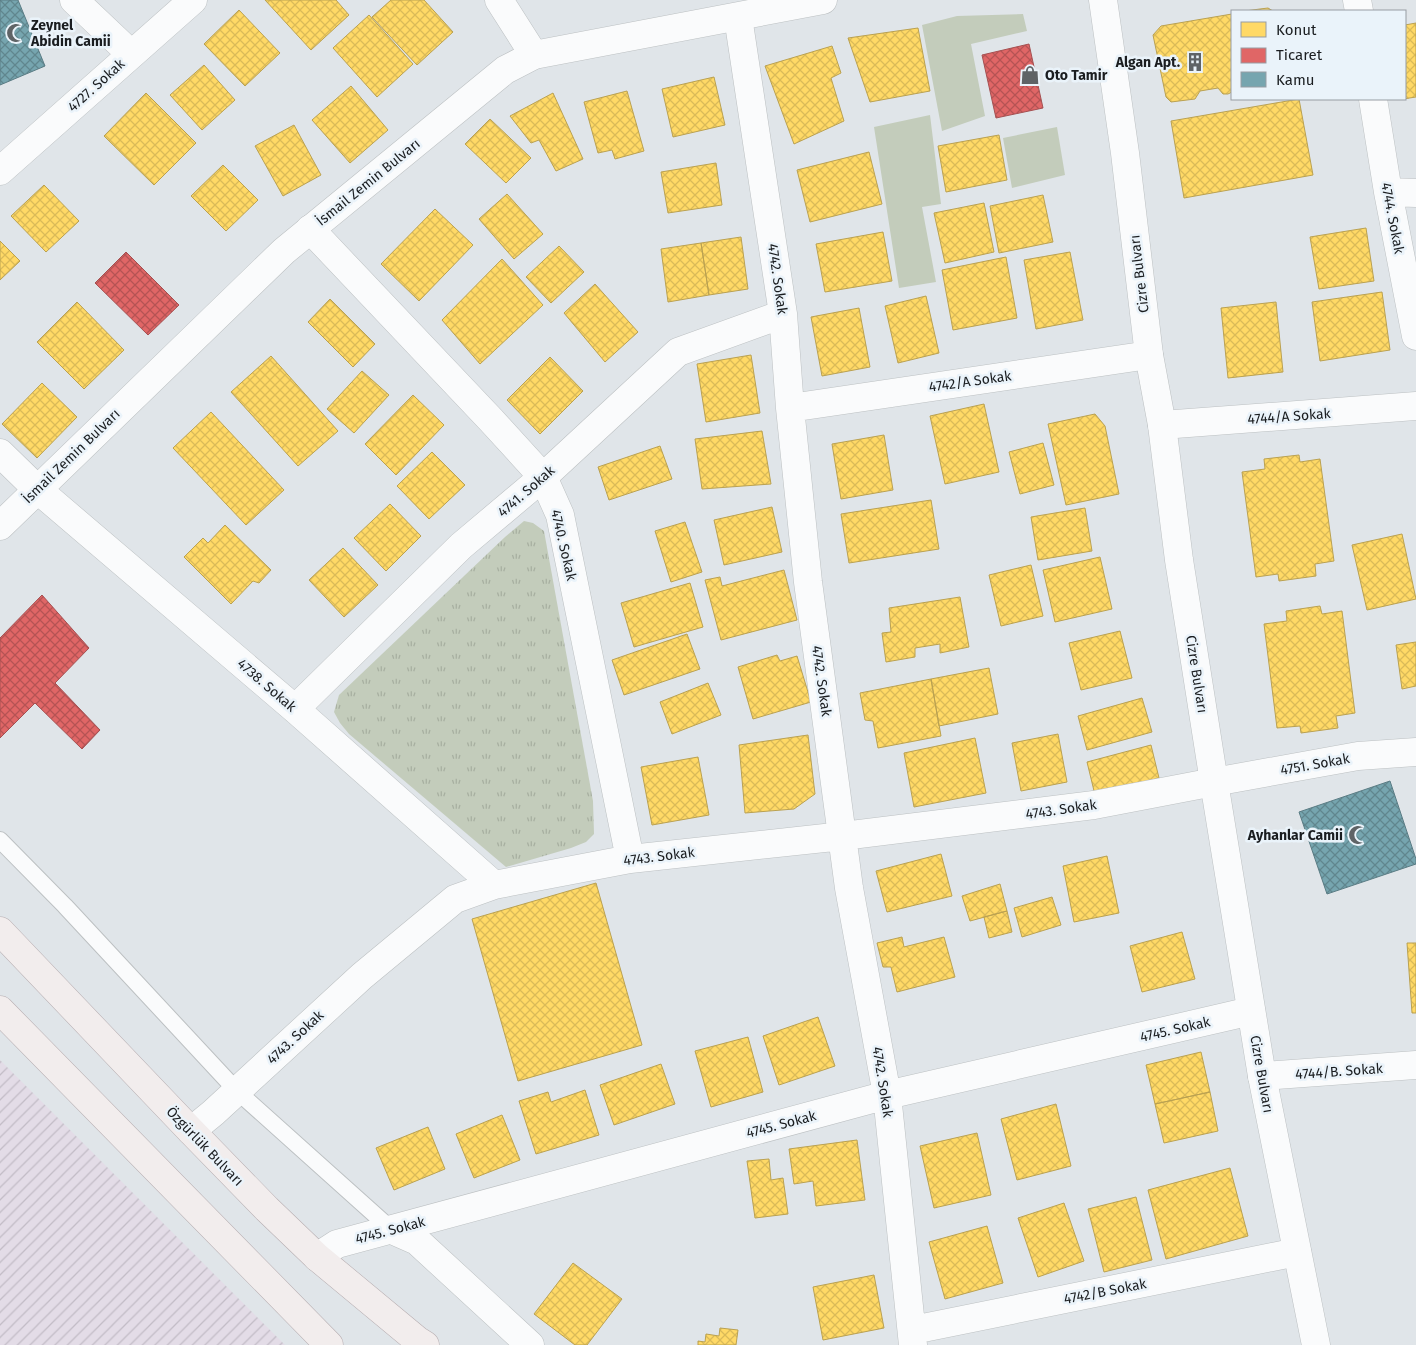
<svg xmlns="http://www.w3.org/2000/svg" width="1416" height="1345" font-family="'Fira Sans',sans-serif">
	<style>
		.industrial { fill: url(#industrial-furrows) }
		.park { fill: url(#park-tufts) }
		.garden { fill: #c3ccbb }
		.homes { fill: url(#homes-cross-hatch); stroke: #baa151 }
		.shops { fill: url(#shops-cross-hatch); stroke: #a55051 }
		.public { fill: url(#public-cross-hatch); stroke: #5a7c84 }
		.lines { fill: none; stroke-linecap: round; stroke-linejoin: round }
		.lane-casing { stroke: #bcc0c2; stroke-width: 18 }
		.street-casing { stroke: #bcc0c2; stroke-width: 29 }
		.secondary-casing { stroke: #bcc0c2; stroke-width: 29 }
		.primary-casing { stroke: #b6adb0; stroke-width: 29 }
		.lane { stroke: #fafbfc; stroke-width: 16 }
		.street { stroke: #fafbfc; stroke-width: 28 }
		.secondary { stroke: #fafbfc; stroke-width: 28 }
		.primary { stroke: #f2eded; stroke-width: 28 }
		.labels { text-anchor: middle; stroke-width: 5; stroke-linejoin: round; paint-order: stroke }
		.poi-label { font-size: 14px; font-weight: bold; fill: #1a1d20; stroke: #eaf3fa; text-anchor: start }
		.street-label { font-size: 14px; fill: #1a1d20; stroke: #eaf3fa }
	</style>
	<defs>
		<pattern id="industrial-furrows" width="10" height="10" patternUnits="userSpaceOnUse" patternTransform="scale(1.25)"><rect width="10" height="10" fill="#e3dce7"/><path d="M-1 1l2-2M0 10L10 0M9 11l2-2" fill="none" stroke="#c2bcc6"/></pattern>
		<pattern id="park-tufts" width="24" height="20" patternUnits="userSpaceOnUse" patternTransform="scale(1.25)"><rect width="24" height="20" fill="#c3ccbb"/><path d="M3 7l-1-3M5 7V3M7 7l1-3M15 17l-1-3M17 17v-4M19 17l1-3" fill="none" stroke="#a7afa0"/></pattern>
		<pattern id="homes-cross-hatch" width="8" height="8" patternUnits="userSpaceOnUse" patternTransform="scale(1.25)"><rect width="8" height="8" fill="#ffd966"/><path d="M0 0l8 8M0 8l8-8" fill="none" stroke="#daba58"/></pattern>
		<pattern id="shops-cross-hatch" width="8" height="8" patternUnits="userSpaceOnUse" patternTransform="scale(1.25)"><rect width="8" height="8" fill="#e06666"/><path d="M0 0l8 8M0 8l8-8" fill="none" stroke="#b55354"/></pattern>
		<pattern id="public-cross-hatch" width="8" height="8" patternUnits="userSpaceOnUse" patternTransform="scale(1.25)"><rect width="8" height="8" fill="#76a5af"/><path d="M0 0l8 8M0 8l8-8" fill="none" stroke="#60868e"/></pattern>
	</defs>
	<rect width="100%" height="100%" fill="#e0e5e9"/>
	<path class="industrial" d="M0,1060L285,1345H0Z"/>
	<path class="park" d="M524,521L533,523L544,531L593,801L594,834L586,842L571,848L506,867L349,734L340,723L334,712L339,695L505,537Z"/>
	<path class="garden" d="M1023,14L1027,31L971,44L985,116L942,131L922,25L957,16Z
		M930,115L941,204L922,207L936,282L899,288L874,127Z
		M1057,127L1065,175L1012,188L1003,138Z"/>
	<path class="homes" d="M265,0H336L349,15L311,50Z
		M391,0H424L453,32L417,65L372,17Z
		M1268,8L1273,11H1245L1260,9Z
		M239,10L280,53L245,86L204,44Z
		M1232,14V92L1228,94H1223L1218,88L1200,91L1195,99L1171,102L1166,97L1153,35L1161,26Z
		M369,15L413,64L377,97L333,48Z
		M1416,23V97L1403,99H1405V25Z
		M918,28L930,91L870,102L848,38Z
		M832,46L841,73L831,78L844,121L794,144L765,66Z
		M204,65L235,100L202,130L170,95Z
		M714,77L725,125L673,137L662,89Z
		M351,86L388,130L350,163L312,120Z
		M627,91L644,151L615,159L612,150L598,153L584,102Z
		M146,93L196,143L154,185L104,136Z
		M553,93L583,159L556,171L539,140L531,143L510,116Z
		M1299,99L1313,175L1184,198L1171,121Z
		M490,119L531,158L506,183L465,144Z
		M294,125L321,175L283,196L255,146Z
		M999,135L1007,180L946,192L938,146Z
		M869,152L882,204L810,222L797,170Z
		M716,163L722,205L668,213L661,172Z
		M223,165L258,200L226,231L191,196Z
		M44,185L79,221L46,252L11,216Z
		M507,194L543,234L514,259L479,219Z
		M1043,195L1053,242L999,253L990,206Z
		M984,203L994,252L945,263L934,213Z
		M435,209L473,245L419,301L381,264Z
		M1366,228L1374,281L1319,289L1310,237Z
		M883,232L892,281L825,292L816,244Z
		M741,237L748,289L709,295L701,243Z
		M0,241L20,261L0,280Z
		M701,243L709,295L668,302L661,249Z
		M559,246L584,272L551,303L526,277Z
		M1070,252L1083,320L1036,329L1024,260Z
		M1006,257L1017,318L953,330L942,270Z
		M502,259L543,305L480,364L442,320Z
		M595,284L638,332L605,362L564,313Z
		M1382,292L1390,350L1320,361L1312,302Z
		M926,296L939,353L898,363L885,306Z
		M330,299L375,344L353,367L308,322Z
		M77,302L124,350L84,389L37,342Z
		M1276,302L1283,372L1228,378L1221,308Z
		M859,308L870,367L822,376L811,317Z
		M751,355L760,413L706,422L697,364Z
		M271,356L338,431L298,466L231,392Z
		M550,357L583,391L540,434L507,400Z
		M362,371L389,395L354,433L327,409Z
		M42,383L77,417L37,458L2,424Z
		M413,395L444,425L396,475L365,444Z
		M984,404L999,472L945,484L930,416Z
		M211,412L284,490L246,525L173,448Z
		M1095,414L1105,426L1119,494L1066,505L1048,424Z
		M762,431L771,484L702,489L695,439Z
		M884,435L893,490L841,499L832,444Z
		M1043,443L1054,485L1020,494L1009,452Z
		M660,446L672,479L609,500L598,467Z
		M432,452L465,485L429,519L397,486Z
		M1299,455L1300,462L1320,459L1334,561L1315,564L1316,576L1279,581L1278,574L1256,577L1242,472L1265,469L1264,459Z
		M931,500L939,549L849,563L841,514Z
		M390,504L421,536L386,571L354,538Z
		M772,507L782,552L724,565L714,520Z
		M1085,508L1092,551L1038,560L1031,517Z
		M685,522L702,572L671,582L655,531Z
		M225,525L271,570L259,583L253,581L231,604L184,557L203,538L208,543Z
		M1402,534L1416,599L1367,610L1352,545Z
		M343,548L378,585L344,617L309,580Z
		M1100,557L1112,609L1055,622L1043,570Z
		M1031,565L1043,616L1001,626L989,575Z
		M784,570L797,620L721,640L705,580L720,577L722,586Z
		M690,583L703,627L634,647L621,603Z
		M960,597L969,647L940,653V644L915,648V657L886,662L882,633L891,632L889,608Z
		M1320,606L1322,614L1342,611L1355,713L1336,716L1338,728L1301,733L1300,726L1277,728L1264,624L1287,621L1286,611Z
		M1120,631L1132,678L1081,690L1069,643Z
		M687,634L700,669L624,695L612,660Z
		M1416,642V686L1402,689L1396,645Z
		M777,655L780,661L797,656L811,702L753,719L738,667Z
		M989,668L998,714L939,726L931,679Z
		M931,679L941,736L878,748L873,721L865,720L860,693Z
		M708,683L721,715L672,734L660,702Z
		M1142,698L1152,732L1087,750L1078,716Z
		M1058,734L1067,782L1021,791L1012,743Z
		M808,735L815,794L794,809L745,813L739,745Z
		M975,738L986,793L914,807L904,753Z
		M1151,745L1159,778L1095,795L1087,762Z
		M698,757L709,815L652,825L641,767Z
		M941,854L952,896L887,912L876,871Z
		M1107,856L1119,913L1074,922L1063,866Z
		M596,883L642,1045L518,1081L472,919Z
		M1000,884L1007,911L970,921L962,896Z
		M1052,897L1061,925L1022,937L1014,908Z
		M1007,911L1012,932L989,938L984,917Z
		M1182,932L1195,979L1142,992L1130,946Z
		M902,937L904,947L944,937L955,977L897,992L891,967H883L877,943Z
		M1407,943H1416V1013H1412Z
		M818,1017L835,1066L779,1085L763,1036Z
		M748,1037L763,1092L711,1107L695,1051Z
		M1201,1052L1210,1092L1155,1104L1146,1065Z
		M661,1064L675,1104L614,1125L600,1085Z
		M585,1090L599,1135L536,1154L519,1101L548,1092L551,1102Z
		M1210,1092L1218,1131L1164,1143L1155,1104Z
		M1056,1104L1071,1166L1017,1180L1001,1119Z
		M502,1115L520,1160L474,1178L456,1134Z
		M428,1127L445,1169L394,1190L376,1148Z
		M977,1133L991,1195L934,1208L920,1146Z
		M857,1140L865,1200L816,1206L813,1181L794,1184L789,1149Z
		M769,1159L771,1180L783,1178L788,1214L755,1218L747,1161Z
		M1230,1168L1248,1236L1166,1259L1148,1190Z
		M1136,1197L1152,1260L1104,1272L1088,1209Z
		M1064,1203L1084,1261L1038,1277L1018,1218Z
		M987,1226L1003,1283L945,1299L929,1242Z
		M573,1263L622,1299L587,1345H575L534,1314Z
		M874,1275L884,1328L823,1340L813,1287Z
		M720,1328L738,1330L736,1345H698V1341L705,1342L706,1334L719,1336Z"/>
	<path class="shops" d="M1029,44L1043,108L996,118L982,55Z
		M126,252L179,305L148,335L95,283Z
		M42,595L89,648L55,683L100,730L82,749L35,703L0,738V638Z"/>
	<path class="public" d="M0,0H18L45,66L0,85Z
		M1390,781L1416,859V864L1327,894L1299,812Z"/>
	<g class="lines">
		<g class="lane-casing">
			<path id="lane" d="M0,840L65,906L237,1091L392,1230"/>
		</g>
		<g class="street-casing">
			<path id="street" d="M74,0L131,54
				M499,0L534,55
				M1357,0L1359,11
				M738,17L783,314L790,408L808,582L849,888L887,1095L913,1345
				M1373,99L1388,192L1416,336
				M0,171L193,0
				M1388,192L1416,193
				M310,229L491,420L543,477L560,515L630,859
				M790,408L1149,355
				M1162,425L1416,406
				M0,453L37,489L295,709L494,885
				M295,709L461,546L543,477L678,352L783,314
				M1262,1076L1416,1065
				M191,1131L213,1113L362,976L455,899L494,885L630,859L843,836L1094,805L1214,782L1358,756L1416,752
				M392,1230L417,1241L530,1345
				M317,1257L337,1244L887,1095L1251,1011
				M913,1330L1297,1252"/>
		</g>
		<g class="secondary-casing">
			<path id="secondary" d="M1103,0L1125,153L1149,355L1162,425L1179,560L1214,782L1262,1076L1316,1345
				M0,526L284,251L505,70L534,55L823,0"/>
		</g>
		<g class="primary-casing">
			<path id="primary" d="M0,931L191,1131L267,1209L317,1257L417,1340L425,1345
				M0,1010L329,1345"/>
		</g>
		<use href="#lane" class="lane"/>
		<use href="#street" class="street"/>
		<use href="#secondary" class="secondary"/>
		<use href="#primary" class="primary"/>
	</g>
	<defs>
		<g id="mosque-bare" transform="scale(1.5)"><path d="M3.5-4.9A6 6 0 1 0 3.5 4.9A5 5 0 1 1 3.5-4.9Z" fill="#5f6366" stroke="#eaf3fa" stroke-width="2.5" paint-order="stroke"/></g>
		<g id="building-bare" transform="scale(1.5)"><path d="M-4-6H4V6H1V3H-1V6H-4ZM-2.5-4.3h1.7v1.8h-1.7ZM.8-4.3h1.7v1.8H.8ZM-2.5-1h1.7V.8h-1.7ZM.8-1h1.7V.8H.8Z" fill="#5f6366" stroke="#eaf3fa" stroke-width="2.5" paint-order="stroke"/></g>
		<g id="shop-bare" transform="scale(1.5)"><path d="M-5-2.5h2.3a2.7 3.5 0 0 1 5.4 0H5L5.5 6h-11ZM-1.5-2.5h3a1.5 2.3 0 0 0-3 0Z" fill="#5f6366" stroke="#eaf3fa" stroke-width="2.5" paint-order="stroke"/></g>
	</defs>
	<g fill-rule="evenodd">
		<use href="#mosque-bare" x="16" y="33"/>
		<use href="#building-bare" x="1195" y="62"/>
		<use href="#shop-bare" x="1030" y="75"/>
		<use href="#mosque-bare" x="1358" y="835"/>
	</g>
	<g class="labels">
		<g class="poi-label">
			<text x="31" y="30">Zeynel<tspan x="31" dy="16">Abidin Camii</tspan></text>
			<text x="1180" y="67" text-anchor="end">Algan Apt.</text>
			<text x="1045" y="80">Oto Tamir</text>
			<text x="1343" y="840" text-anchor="end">Ayhanlar Camii</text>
		</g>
		<g class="street-label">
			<text transform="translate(96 85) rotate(-42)" y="5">4727. Sokak</text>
			<text transform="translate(368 182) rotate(-39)" y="5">İsmail Zemin Bulvarı</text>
			<text transform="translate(1393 218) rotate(79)" y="5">4744. Sokak</text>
			<text transform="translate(1139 274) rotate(-97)" y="5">Cizre Bulvarı</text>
			<text transform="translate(778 279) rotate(82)" y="5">4742. Sokak</text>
			<text transform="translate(970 381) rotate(-8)" y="5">4742/A Sokak</text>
			<text transform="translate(1289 416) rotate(-4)" y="5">4744/A Sokak</text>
			<text transform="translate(71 456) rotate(-44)" y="5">İsmail Zemin Bulvarı</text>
			<text transform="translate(526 491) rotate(-41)" y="5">4741. Sokak</text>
			<text transform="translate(564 545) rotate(77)" y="5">4740. Sokak</text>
			<text transform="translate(1197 674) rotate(81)" y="5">Cizre Bulvarı</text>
			<text transform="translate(822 681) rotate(82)" y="5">4742. Sokak</text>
			<text transform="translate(267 685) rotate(41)" y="5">4738. Sokak</text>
			<text transform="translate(1315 764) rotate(-10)" y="5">4751. Sokak</text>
			<text transform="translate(1061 809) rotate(-8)" y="5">4743. Sokak</text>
			<text transform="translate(659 856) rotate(-7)" y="5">4743. Sokak</text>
			<text transform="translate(1175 1029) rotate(-13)" y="5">4745. Sokak</text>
			<text transform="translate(295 1037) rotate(-43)" y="5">4743. Sokak</text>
			<text transform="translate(1339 1071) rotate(-4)" y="5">4744/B. Sokak</text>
			<text transform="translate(1262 1074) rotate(80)" y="5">Cizre Bulvarı</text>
			<text transform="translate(883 1082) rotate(81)" y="5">4742. Sokak</text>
			<text transform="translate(781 1124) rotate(-15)" y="5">4745. Sokak</text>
			<text transform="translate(205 1146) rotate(46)" y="5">Özgürlük Bulvarı</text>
			<text transform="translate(390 1230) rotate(-15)" y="5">4745. Sokak</text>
			<text transform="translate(1105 1291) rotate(-11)" y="5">4742/B Sokak</text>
		</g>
	</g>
	<rect x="1231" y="10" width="175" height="90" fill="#eaf3fa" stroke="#979da3"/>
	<rect x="1241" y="22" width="25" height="15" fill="#ffd966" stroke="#979da3"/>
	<text x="1276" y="35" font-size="15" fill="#1a1d20">Konut</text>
	<rect x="1241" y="48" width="25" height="15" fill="#e06666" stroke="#979da3"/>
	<text x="1276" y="60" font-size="15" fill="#1a1d20">Ticaret</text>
	<rect x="1241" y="72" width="25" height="15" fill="#76a5af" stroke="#979da3"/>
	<text x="1276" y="85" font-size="15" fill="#1a1d20">Kamu</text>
</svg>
